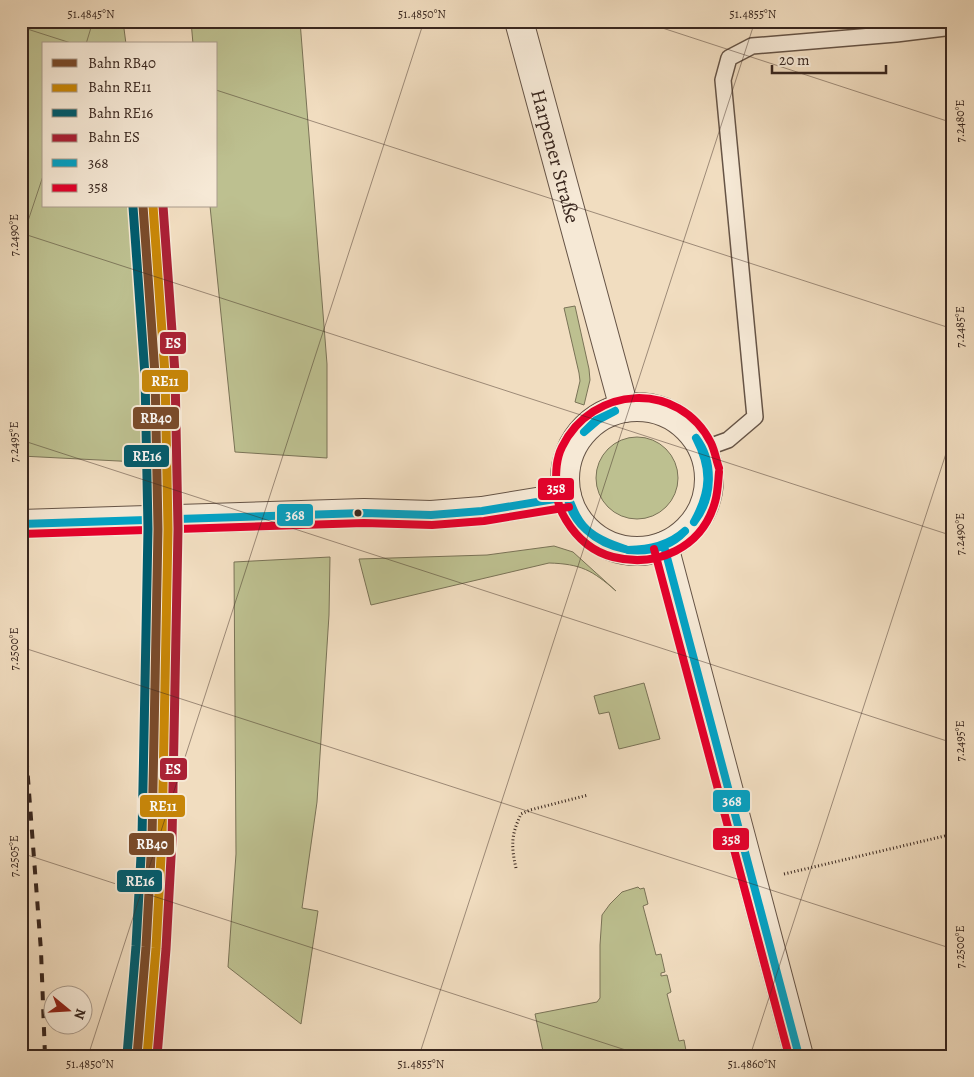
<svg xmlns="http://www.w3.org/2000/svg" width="974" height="1077" font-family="Alegreya,serif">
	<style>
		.green { fill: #bdc090; stroke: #7a7357 }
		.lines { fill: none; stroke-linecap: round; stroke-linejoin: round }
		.lane-casing { stroke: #665446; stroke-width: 18 }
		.street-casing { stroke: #665446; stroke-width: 30 }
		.path { stroke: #38261e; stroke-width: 3; stroke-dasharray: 1 2.5; stroke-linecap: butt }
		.lane { stroke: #f6e9d6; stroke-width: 15 }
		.street { stroke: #f6e9d6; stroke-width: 28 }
		.rail { stroke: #38261e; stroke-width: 4; stroke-dasharray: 9 9; stroke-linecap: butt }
		.bus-1-casing { stroke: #f6e9d6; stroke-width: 11 }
		.bus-2-casing { stroke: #f6e9d6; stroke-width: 11 }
		.bus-1 { stroke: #03a2c5; stroke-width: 8 }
		.bus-2 { stroke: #e4002b; stroke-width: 8 }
		.rail-1-casing { stroke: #f6e9d6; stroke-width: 12 }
		.rail-2-casing { stroke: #f6e9d6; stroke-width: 12 }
		.rail-3-casing { stroke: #f6e9d6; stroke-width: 12 }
		.rail-4-casing { stroke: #f6e9d6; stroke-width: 12 }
		.rail-1 { stroke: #7a4b2a; stroke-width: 9 }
		.rail-2 { stroke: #c78608; stroke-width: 9 }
		.rail-3 { stroke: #005c6e; stroke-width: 9 }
		.rail-4 { stroke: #aa2135; stroke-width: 9 }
		.ticks { fill: none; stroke: #38261e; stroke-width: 1; stroke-opacity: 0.45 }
		.bus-dot { fill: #38261e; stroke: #f6e9d6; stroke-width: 2 }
		.labels { text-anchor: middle; stroke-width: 4; stroke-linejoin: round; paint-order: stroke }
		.street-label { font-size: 20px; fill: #38261e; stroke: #f6e9d6 }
		.line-badge { stroke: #f6e9d6; stroke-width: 2 }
		.badge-label { font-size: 14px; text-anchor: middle; font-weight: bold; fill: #fff }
		.neatline { fill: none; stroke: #38261e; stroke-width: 2 }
		.ticks-label { font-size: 12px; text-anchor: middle; fill: #38261e }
	</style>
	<rect width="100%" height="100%" fill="#f1ddc0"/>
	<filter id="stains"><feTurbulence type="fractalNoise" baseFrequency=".004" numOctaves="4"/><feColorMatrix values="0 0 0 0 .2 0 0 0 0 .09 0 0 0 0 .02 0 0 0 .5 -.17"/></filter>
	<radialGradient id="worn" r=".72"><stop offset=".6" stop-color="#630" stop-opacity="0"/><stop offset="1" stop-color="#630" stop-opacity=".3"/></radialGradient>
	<path class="green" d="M21,21H123L126,44H44V206H143L154,363L138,462L21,456Z
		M191,21H300L327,364V458L235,452L210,206H216V44H193Z
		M575,306L589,369L590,380L584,405L575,402L580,381L579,373L564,308Z
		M596 478a41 41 0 1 1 82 0a41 41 0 1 1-82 0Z
		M554,546L573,552L616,591C592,570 581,564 549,563L371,605L359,559L487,555Z
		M330,557L329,615L317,802L302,908L318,911L301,1024L228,967L236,854L234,562Z
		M644,683L660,739L619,749L609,712L599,714L594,696Z
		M638,887L640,889L644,888L648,904L643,906L656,955L661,954L665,972L661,973V976L667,975L671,992L667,994L679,1041L684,1040L687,1056H544L535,1014L597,1002L600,998V945L602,915L610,904L622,892Z"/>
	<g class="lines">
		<g class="lane-casing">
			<path id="lane" d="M703,449L728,440L755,417L723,80L729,58L752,46L896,34L953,27"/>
		</g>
		<g class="street-casing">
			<g id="street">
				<path id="s1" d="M519,21L624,408"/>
				<circle cx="637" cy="479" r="72"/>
				<path d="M21,524L364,513L431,515L482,511L567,497"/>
				<path d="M664,546L799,1056"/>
			</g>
		</g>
		<path class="path" d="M516,868C511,846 511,835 521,814L530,810L588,795
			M784,874L953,834"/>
		<use href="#lane" class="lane"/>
		<use href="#street" class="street"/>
		<path class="rail" d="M21,686L41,951L45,1056"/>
		<g class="bus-1-casing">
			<path id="bus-1" d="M584,432L596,420L615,411
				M584,432L598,420L615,411
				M567,492C577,527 590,538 625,549
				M567,492C569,522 597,544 625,549
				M694,522C711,491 712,469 696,438
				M694,522C713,498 714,462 696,438
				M21,524L364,513L431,515L482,511L567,497
				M664,546L799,1056
				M628,550C649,552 670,547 685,531
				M628,550C649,549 669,546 685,531"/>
		</g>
		<g class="bus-2-casing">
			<path id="bus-2" d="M719,468C716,460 715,451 711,443C679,380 592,385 562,447C556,459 556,472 556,484C556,497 559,509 566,520C577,538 593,552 613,557C657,568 702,548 715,502C718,492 718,482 719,472
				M21,534L364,523L432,525L484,521L569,507
				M654,549L789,1056"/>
		</g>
		<use href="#bus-1" class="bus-1"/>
		<use href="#bus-2" class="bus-2"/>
		<g class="rail-1-casing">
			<path id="rail-1" d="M137,1056L146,947L152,838L158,529L155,374L143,206"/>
		</g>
		<g class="rail-2-casing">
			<path id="rail-2" d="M147,1056L156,948L162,838L168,529L165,374L153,206"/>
		</g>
		<g class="rail-3-casing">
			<path id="rail-3" d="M127,1055L136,946L142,838L148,529L145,375L133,207"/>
		</g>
		<g class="rail-4-casing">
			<path id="rail-4" d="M157,1056L166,949L172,839L178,529L175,373L163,206"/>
		</g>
		<use href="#rail-1" class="rail-1"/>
		<use href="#rail-2" class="rail-2"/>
		<use href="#rail-3" class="rail-3"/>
		<use href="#rail-4" class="rail-4"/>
	</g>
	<path class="ticks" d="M641,21L953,123M21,27L74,44M86,44L93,21M216,90L953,329M21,233L953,536M21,242L44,173M21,440L953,743M21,647L953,949M21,853L644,1056M88,1056L424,21M419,1056L755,21M750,1056L953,432"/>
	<circle class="bus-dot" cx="358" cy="513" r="4.5"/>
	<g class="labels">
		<g class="street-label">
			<text dy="7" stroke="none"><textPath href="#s1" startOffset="140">Harpener Straße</textPath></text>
		</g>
	</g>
	<g class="line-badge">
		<rect x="159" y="331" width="28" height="24" rx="5" fill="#aa2135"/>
		<rect x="141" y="369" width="48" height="24" rx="5" fill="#c78608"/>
		<rect x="132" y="406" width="48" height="24" rx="5" fill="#7a4b2a"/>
		<rect x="123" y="444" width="47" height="24" rx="5" fill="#005c6e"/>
		<rect x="537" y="477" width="38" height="24" rx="5" fill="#e4002b"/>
		<rect x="276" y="503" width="38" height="24" rx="5" fill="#03a2c5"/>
		<rect x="159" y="757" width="29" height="24" rx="5" fill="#aa2135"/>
		<rect x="712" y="789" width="39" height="24" rx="5" fill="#03a2c5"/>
		<rect x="139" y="794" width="47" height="24" rx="5" fill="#c78608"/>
		<rect x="712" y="827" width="38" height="24" rx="5" fill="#e4002b"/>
		<rect x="128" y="832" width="47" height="24" rx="5" fill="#7a4b2a"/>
		<rect x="116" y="869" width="47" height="24" rx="5" fill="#005c6e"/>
	</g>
	<g class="badge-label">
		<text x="173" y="348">ES</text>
		<text x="165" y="386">RE11</text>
		<text x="156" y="423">RB40</text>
		<text x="147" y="461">RE16</text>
		<text x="556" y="493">358</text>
		<text x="295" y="520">368</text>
		<text x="173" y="774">ES</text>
		<text x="732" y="806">368</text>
		<text x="163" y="811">RE11</text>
		<text x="731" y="844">358</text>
		<text x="152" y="849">RB40</text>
		<text x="140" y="886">RE16</text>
	</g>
	<rect width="974" height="1077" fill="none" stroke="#f1ddc0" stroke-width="55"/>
	<rect x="42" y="42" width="175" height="165" fill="#f6e9d6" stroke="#aa9b8c"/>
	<rect x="52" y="59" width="25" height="8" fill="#7a4b2a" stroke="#aa9b8c"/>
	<text x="88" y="68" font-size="15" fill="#38261e">Bahn RB40</text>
	<rect x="52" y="84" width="25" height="8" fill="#c78608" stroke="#aa9b8c"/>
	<text x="88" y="92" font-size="15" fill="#38261e">Bahn RE11</text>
	<rect x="52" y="109" width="25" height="8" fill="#005c6e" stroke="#aa9b8c"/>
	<text x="88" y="118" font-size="15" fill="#38261e">Bahn RE16</text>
	<rect x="52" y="134" width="25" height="8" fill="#aa2135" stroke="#aa9b8c"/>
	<text x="88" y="142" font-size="15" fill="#38261e">Bahn ES</text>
	<rect x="52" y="159" width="25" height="8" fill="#03a2c5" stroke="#aa9b8c"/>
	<text x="88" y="168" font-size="15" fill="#38261e">368</text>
	<rect x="52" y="184" width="25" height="8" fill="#e4002b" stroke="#aa9b8c"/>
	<text x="88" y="192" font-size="15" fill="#38261e">358</text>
	<g transform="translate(68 1010) rotate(108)"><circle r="24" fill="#f6e9d6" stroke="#aa9b8c"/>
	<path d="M0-4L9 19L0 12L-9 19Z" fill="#8f2418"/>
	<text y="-8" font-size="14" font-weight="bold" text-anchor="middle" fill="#38261e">N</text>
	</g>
	<path d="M772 65v8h114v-8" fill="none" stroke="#38261e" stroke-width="2.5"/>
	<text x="779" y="65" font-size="15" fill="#38261e" stroke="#f6e9d6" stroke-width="4" paint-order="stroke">20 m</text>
	<rect x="28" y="28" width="918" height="1022" class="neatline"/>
	<g class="ticks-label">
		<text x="91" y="18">51.4845°N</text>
		<text x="422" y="18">51.4850°N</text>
		<text x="753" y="18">51.4855°N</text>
		<text transform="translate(960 121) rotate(-90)" y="4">7.2480°E</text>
		<text transform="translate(14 235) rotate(-90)" y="4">7.2490°E</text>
		<text transform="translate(960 327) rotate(-90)" y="4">7.2485°E</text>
		<text transform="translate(14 442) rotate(-90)" y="4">7.2495°E</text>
		<text transform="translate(960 534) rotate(-90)" y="4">7.2490°E</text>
		<text transform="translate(14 649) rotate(-90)" y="4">7.2500°E</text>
		<text transform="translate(960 741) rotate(-90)" y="4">7.2495°E</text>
		<text transform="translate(14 856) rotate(-90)" y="4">7.2505°E</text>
		<text transform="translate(960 947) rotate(-90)" y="4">7.2500°E</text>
		<text x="90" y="1068">51.4850°N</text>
		<text x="421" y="1068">51.4855°N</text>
		<text x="752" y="1068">51.4860°N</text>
	</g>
	<rect width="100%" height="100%" filter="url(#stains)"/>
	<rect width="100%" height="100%" fill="url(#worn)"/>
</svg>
